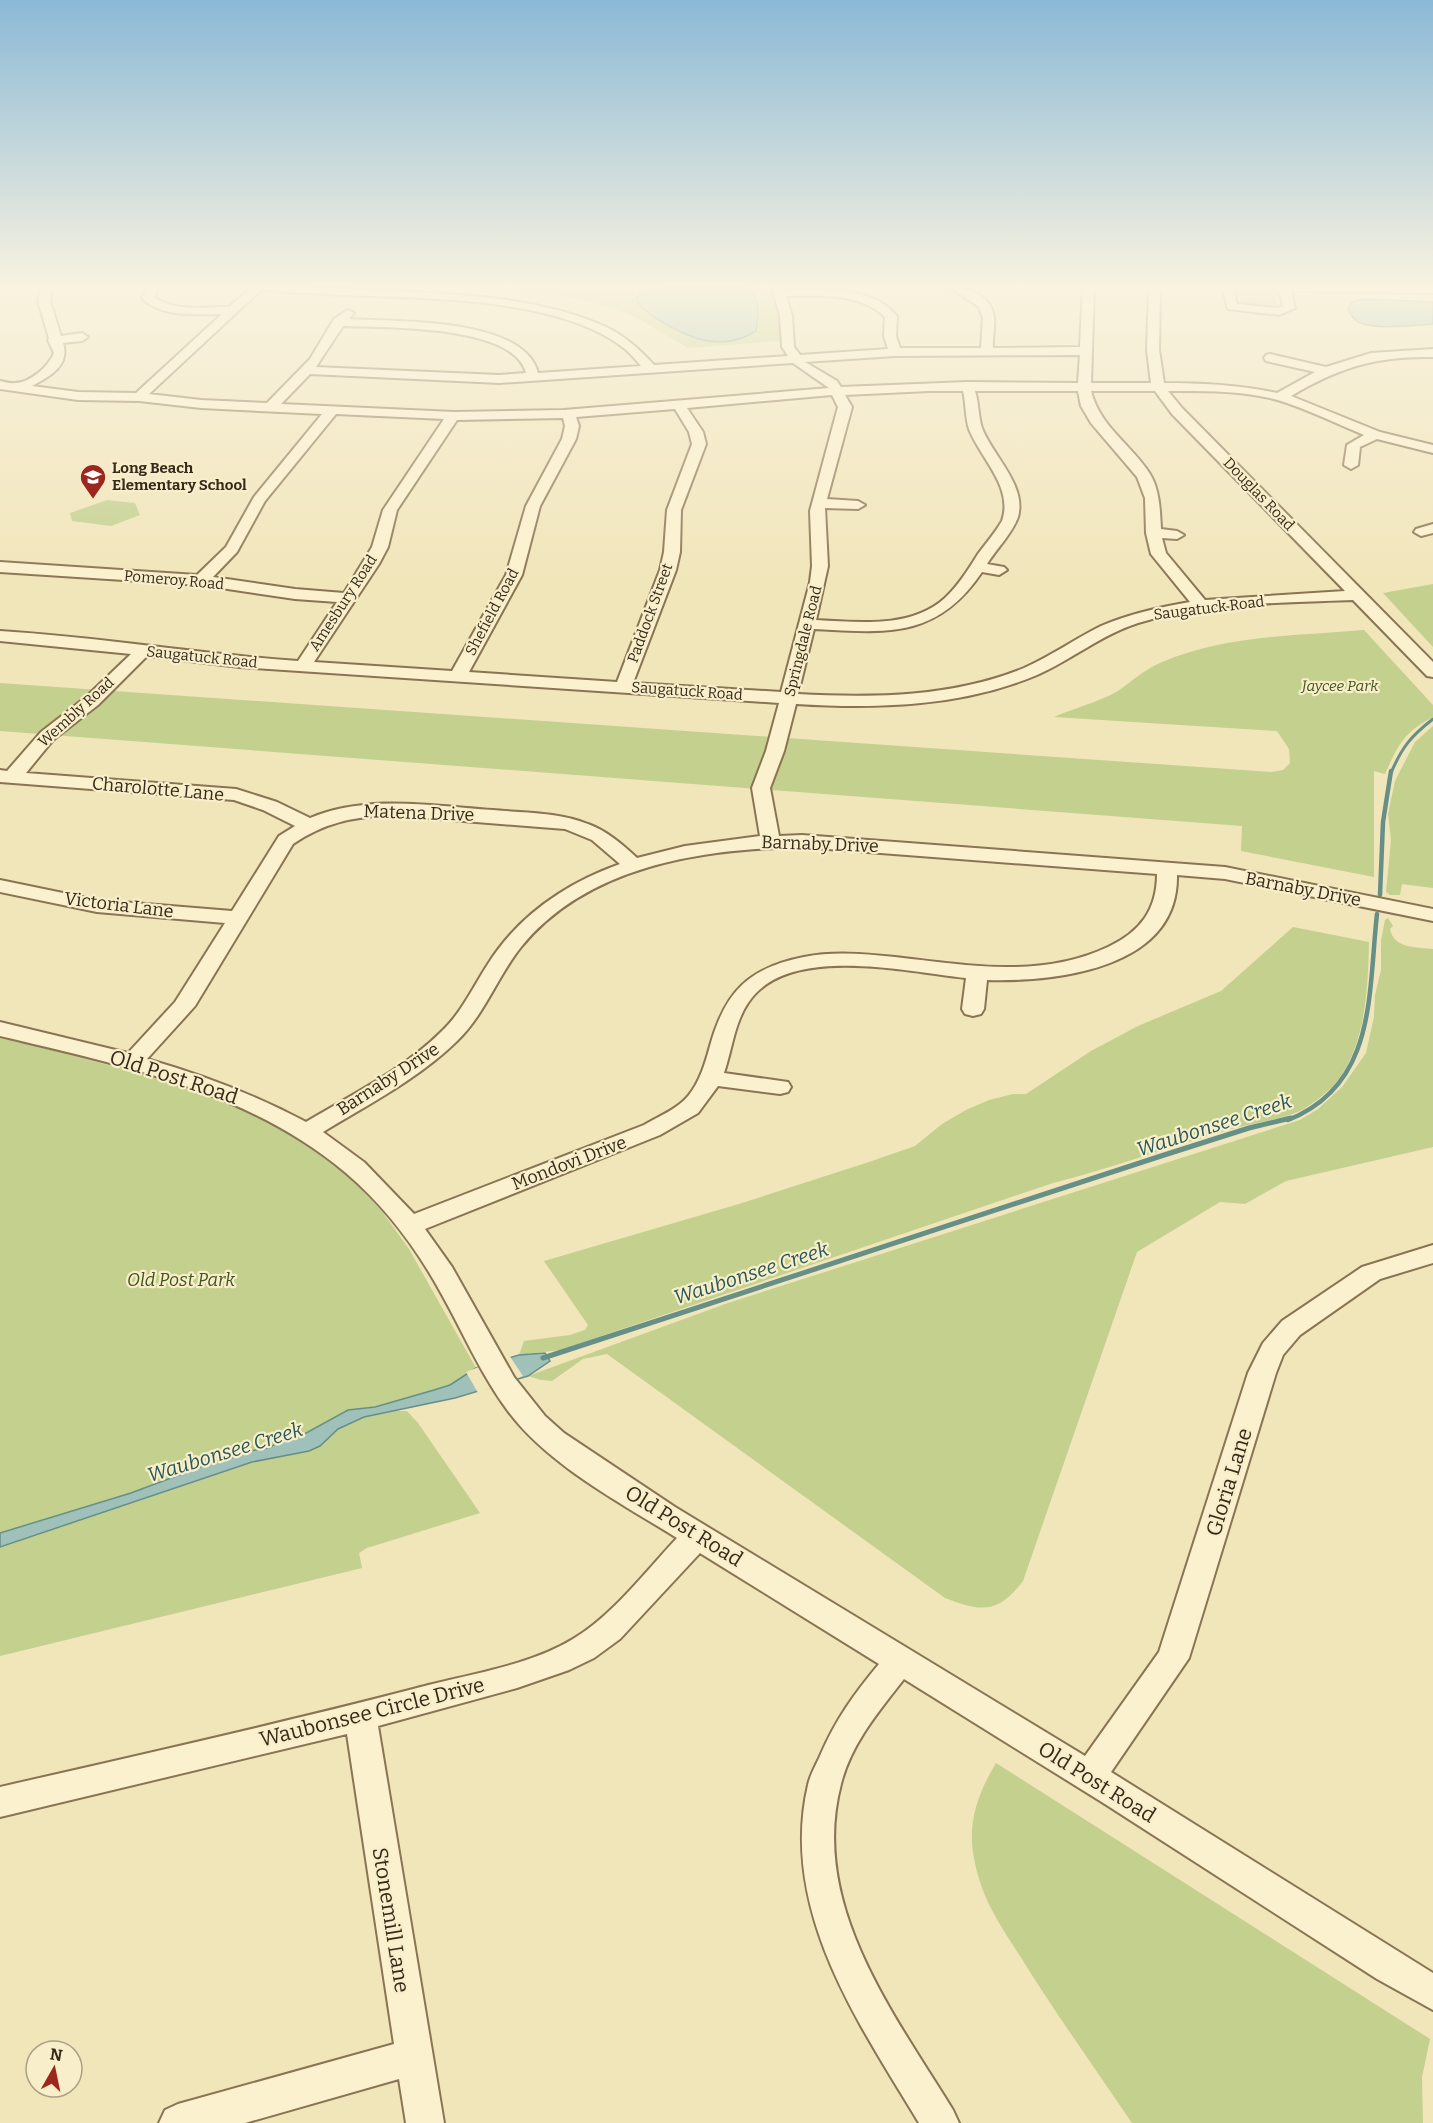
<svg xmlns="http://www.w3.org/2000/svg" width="1433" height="2123" font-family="Bitter,serif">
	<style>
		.green { fill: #c3d08e }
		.water { fill: #9fc1ba; stroke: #668f88; stroke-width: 1.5 }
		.pier { fill: #f1e5ba }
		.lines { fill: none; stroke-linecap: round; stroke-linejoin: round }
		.stream-far2 { stroke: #668f88; stroke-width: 3 }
		.stream-far1 { stroke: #668f88; stroke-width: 4.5 }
		.stream { stroke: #668f88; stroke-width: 5 }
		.minor-casing { stroke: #897453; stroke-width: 4 }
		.minor { fill: #fcf1ce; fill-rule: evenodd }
		.labels { text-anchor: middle; stroke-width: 4.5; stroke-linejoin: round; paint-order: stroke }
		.far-poi-label { font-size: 15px; font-weight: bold; fill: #372a1a; stroke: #f8eeca; text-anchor: start }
		.far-street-label { font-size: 15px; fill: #372a1a; stroke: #f8eeca }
		.far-park-label { font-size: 15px; font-style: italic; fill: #43551e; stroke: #f8eeca }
		.street-label { font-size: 18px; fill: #372a1a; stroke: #f8eeca }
		.park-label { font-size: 18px; font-style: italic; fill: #43551e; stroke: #f8eeca }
		.water-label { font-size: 20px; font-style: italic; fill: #275858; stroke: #f8eeca }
		.near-street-label { font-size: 21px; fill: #372a1a; stroke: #f8eeca }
	</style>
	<rect width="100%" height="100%" fill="#f1e5ba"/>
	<path class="green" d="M509,287H771L780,314L779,341L688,348L641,320L618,310L580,299Z
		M1241,287L1278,289L1282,297H1276L1277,304L1284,305V308H1242L1235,302H1241L1239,294H1233V288Z
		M107,500L135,503L140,515L111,526L72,521L70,513Z
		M1433,584V647L1383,593Z
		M1364,630L1433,705V717C1404,732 1398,745 1385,774L1374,771V877L1241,851L1242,826L0,731V683L1271,772L1283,770L1290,763L1289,749L1277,731L1054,717C1074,708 1099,702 1118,691C1132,681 1144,670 1160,663C1223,635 1296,636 1364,630Z
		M1433,726V888L1402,884L1400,895H1390L1386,892L1391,840L1388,814L1395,781L1415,742Z
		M1388,918L1393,926L1390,929C1394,949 1416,947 1433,949V1147L1286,1181L1245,1204L1220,1202L1137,1252L1023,1581C998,1614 981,1612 945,1598L607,1354L583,1359L552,1381L541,1380L528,1376L728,1303L1300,1120L1318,1109L1342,1087L1366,1053L1374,1017L1375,995L1381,970V941L1385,920Z
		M1293,927L1369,942C1368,988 1366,1049 1333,1086C1325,1094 1310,1106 1300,1111C1280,1120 1246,1124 1224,1131C1167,1148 1111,1168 1053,1183L560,1350L519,1355L524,1341L570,1335L585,1330L588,1325L544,1261L739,1204L869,1162L915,1146L942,1124L966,1110L989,1100L1013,1094H1026L1091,1051L1138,1026L1221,991Z
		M0,1037L193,1087L263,1117L297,1138L349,1176L381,1210L409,1249L476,1368L450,1385L434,1390L375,1407L348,1410L299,1437H294L269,1448L237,1453L235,1457L219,1460L131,1493L0,1533Z
		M393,1411H407L418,1423L480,1513L367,1548L359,1553L362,1568L0,1656V1545L252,1462L309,1451L320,1446L338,1429L364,1417Z
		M996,1763L1430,2039L1422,2077L1423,2123H1132C1096,2070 1059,2018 1025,1964C1002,1927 982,1902 974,1858C967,1823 978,1793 996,1763Z"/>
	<path class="water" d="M661,287H747C761,294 758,317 756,331C723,352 689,339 659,320C651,314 639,308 636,298L642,293L640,292Z
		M1364,299L1433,302V324C1413,325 1378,330 1360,323C1354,320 1350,314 1348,309L1353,301Z
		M545,1353L550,1361L528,1376L455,1398L364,1417L338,1429L320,1446L309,1451L252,1462L0,1547V1533L131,1493L219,1460L235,1457L237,1453L269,1448L285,1438L299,1437L348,1410L375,1407L434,1390L450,1385L476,1368L519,1355Z"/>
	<path class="pier" d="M509,1355L523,1376L478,1393L466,1372Z"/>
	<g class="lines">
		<path class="stream-far2" d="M1391,773C1402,747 1411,736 1433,719"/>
		<path class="stream-far1" d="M1380,895L1383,822L1391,771
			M1288,1120C1377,1085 1368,993 1377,914"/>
		<path class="stream" d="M543,1358L1161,1156L1249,1128L1291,1118"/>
		<g class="minor-casing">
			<path id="minor" d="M41,287H52L50,301L61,336L82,333L88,337L82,341L63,343C70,366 50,376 32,386L78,392L136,393L222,314C198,314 160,318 142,298L148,287H158L154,297C172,312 207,307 229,307L252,287C307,287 361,289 416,292C479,296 545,300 604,326C624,335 639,349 654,365L788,356L782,347L780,316L772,287H782L783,290C820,289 871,285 897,316L896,336L900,348H981L983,318L979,307L950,287C969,287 993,296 994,319C995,329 992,338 993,348L1080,347L1083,287H1094L1091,383H1151L1147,350L1149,287H1160L1159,350L1164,383C1203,383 1240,385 1277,393L1315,372L1266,361L1264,358L1266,355L1270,354L1326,367L1371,353L1433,349V357C1377,356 1339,367 1291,396L1380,432L1433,445V453L1377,439L1360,447L1358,465L1351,469L1344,465L1347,445L1364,435C1338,424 1313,412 1287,403C1250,390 1206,391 1168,391L1182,408L1433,662V677L1427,676L1353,600C1282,603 1207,602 1138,623C1101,635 1071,660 1037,675C961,707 876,709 796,704L784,751L770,788L779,836L802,835L1225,867L1433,909V921L1225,879L1177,875C1179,969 1056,982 987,980L984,1009L981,1014L973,1016L965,1014L962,1009L966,978C906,972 787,943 748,1003C734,1024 732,1050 724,1073L788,1082L791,1087L788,1092L780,1094L718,1086L698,1113L660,1135L425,1229L452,1267L514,1377L545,1416L564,1433L675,1507L1085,1756L1159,1652L1248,1373L1263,1343L1282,1321L1362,1267L1433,1245V1263L1380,1279L1300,1335L1283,1355L1276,1373L1189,1658L1111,1772L1433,1973V2010L1377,1979L1105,1804L904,1679C879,1711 851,1744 841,1784C809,1904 894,2014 953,2110L959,2123H919C858,2022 779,1909 808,1785C810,1775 816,1765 820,1756C836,1719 854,1694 879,1664L700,1553L620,1639L594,1658L569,1670L517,1688L378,1726L444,2123H406L399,2079L245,2123H159L165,2110L178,2104L394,2044L347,1734L0,1817V1787C139,1755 279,1724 417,1688C465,1675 529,1666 573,1639C613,1615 645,1572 677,1538C621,1503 548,1465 508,1411C481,1375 463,1332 441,1293C417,1249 384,1205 346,1173C249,1091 121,1065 0,1036V1022L128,1053L175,1002L225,923L97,912L0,892V880L97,900L232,911L279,836L295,826L263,810L234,800L0,782V770L7,771L41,732L86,697L131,654L0,641V631C100,637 198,654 298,661L337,602L295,599L201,585L0,572V562L197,575L226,547L254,497L322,414L201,408L139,401L78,400L0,389V381C5,382 11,384 15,383C30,383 49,366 54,353L48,340L49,338L38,301ZM262,289C282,294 305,292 326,294C411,299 557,294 625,349C631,354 636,360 641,366L538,373C524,317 396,322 349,319L354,313L348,310L334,319L310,359L267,403L201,400L149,394ZM786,296C818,296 860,292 885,317L884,336L888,349L800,355L794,347L792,316ZM343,326C384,328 514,324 526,373L499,375L316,367ZM1080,355L1078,383L967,382L841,387L837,381L805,362L895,356ZM793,363L829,388L564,410L454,412L281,404L310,374L499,383ZM929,391H963C966,403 965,416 969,429C980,458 1014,487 1002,521C995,533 986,543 978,554C968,570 958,586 945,598C911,629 858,622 816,620L828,566L825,508L858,509L865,505L858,501L827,499L852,407L845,395ZM975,391H1078L1081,406L1091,423L1137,477L1145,498L1146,533L1151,554L1190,602C1160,607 1129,614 1101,626C1075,639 1051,656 1024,668C953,697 874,698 798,694L814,629C887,633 937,639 982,572L999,575L1007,570L1004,567L987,564C997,548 1012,534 1018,517C1027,485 992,455 982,428C978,416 979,403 975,391ZM1091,391H1155L1172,414L1345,591L1205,600L1166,553L1162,538L1177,539L1184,535L1177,531L1161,529C1160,511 1160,491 1150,474C1131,444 1100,427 1091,391ZM832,395L838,407L810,511L812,566L810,582L781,692L633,683L676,570L680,552L681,510L706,444L703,432L687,408ZM675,409L689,432L692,444L667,510L664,552L660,570L617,682L469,672L522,575L540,506L576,439L579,426L576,417ZM336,414L444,419L383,510L372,547L344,593L295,589L213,577L237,552L265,501ZM563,418L565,426L562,439L526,506L506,575L452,671L314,662L379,564L388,547L397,510L457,420ZM147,656L240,667L779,703L766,751L752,788L760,836L685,846L637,858C622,844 607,831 588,824C558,812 524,813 493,810C433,806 367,794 310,818L277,802L236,789L26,773L53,740L98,705ZM389,815L565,829L592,840L620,864C567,883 519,915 488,964C473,987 462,1012 442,1031C403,1070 353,1094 306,1122C255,1095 203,1075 147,1059L195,1006L293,844C324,823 352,817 389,815ZM802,847L1157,874C1157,910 1140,932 1108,947C1040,979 967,965 895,957C865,954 834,951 804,957C748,968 725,992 710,1046C705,1064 700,1081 689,1095C678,1109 659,1116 644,1125L414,1214L364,1162L323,1132C369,1104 418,1079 457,1041C485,1014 497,977 521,947C588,865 702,849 802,847Z
				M1222,287H1233L1237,304L1278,308L1283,306L1279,290L1273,289L1272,287H1433V293L1291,291L1295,308L1279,315L1228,309Z
				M1433,524V533L1421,536L1414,532L1416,529Z"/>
		</g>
		<use href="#minor" class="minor"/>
	</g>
	<linearGradient id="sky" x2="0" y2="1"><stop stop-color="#8bb9d6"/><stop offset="0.49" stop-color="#f9f3e0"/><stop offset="1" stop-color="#f9f3e0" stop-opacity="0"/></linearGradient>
	<rect width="1433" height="584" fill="url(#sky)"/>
	<defs>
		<g id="school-pin" transform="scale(1.35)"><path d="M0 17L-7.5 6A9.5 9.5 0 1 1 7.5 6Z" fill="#9d271e" stroke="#f8eeca"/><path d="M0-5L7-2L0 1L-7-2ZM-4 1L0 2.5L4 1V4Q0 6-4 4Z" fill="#fff"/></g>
	</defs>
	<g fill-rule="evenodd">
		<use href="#school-pin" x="93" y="477"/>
	</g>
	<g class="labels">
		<g class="far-poi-label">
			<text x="112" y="473">Long Beach<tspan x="112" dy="17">Elementary School</tspan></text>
		</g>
		<g class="far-street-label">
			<text transform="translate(1259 494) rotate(46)" y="5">Douglas Road</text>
			<text transform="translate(174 580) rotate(5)" y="5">Pomeroy Road</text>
			<text transform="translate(343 603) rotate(-57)" y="5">Amesbury Road</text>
			<text transform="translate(1209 608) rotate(-7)" y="5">Saugatuck Road</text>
			<text transform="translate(492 612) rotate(-62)" y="5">Shefield Road</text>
			<text transform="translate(650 613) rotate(-70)" y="5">Paddock Street</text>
			<text transform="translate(803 641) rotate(-76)" y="5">Springdale Road</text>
			<text transform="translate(202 657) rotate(6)" y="5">Saugatuck Road</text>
			<text transform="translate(687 691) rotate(4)" y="5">Saugatuck Road</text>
			<text transform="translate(76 712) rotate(-42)" y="5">Wembly Road</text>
		</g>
		<g class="far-park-label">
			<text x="1340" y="691">Jaycee Park</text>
		</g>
		<g class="street-label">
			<text transform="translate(158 789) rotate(5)" y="6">Charolotte Lane</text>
			<text transform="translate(419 813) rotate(2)" y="6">Matena Drive</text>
			<text transform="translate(820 844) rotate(2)" y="6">Barnaby Drive</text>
			<text transform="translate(1303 889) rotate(11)" y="6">Barnaby Drive</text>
			<text transform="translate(119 905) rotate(7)" y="6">Victoria Lane</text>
			<text transform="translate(388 1079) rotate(-33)" y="6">Barnaby Drive</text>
			<text transform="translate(569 1163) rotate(-21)" y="6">Mondovi Drive</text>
		</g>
		<g class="park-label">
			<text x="181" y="1286">Old Post Park</text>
		</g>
		<g class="water-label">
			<text transform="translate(1214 1125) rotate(-18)" y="7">Waubonsee Creek</text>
			<text transform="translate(751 1273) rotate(-18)" y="7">Waubonsee Creek</text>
			<text transform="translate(225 1452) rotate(-17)" y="7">Waubonsee Creek</text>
		</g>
		<g class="near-street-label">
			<text transform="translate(174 1077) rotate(18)" y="7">Old Post Road</text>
			<text transform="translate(1229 1482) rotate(-73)" y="7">Gloria Lane</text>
			<text transform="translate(684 1526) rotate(32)" y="7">Old Post Road</text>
			<text transform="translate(372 1712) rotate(-14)" y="7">Waubonsee Circle Drive</text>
			<text transform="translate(1097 1782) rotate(32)" y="7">Old Post Road</text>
			<text transform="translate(391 1920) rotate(81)" y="7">Stonemill Lane</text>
		</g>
	</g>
	<g transform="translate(54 2069) rotate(9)"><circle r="28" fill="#f8eeca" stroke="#aba084" stroke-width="1.5"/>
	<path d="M0-4.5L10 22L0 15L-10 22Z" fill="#9d271e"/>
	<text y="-9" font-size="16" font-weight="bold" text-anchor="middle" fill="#372a1a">N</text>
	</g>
</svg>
